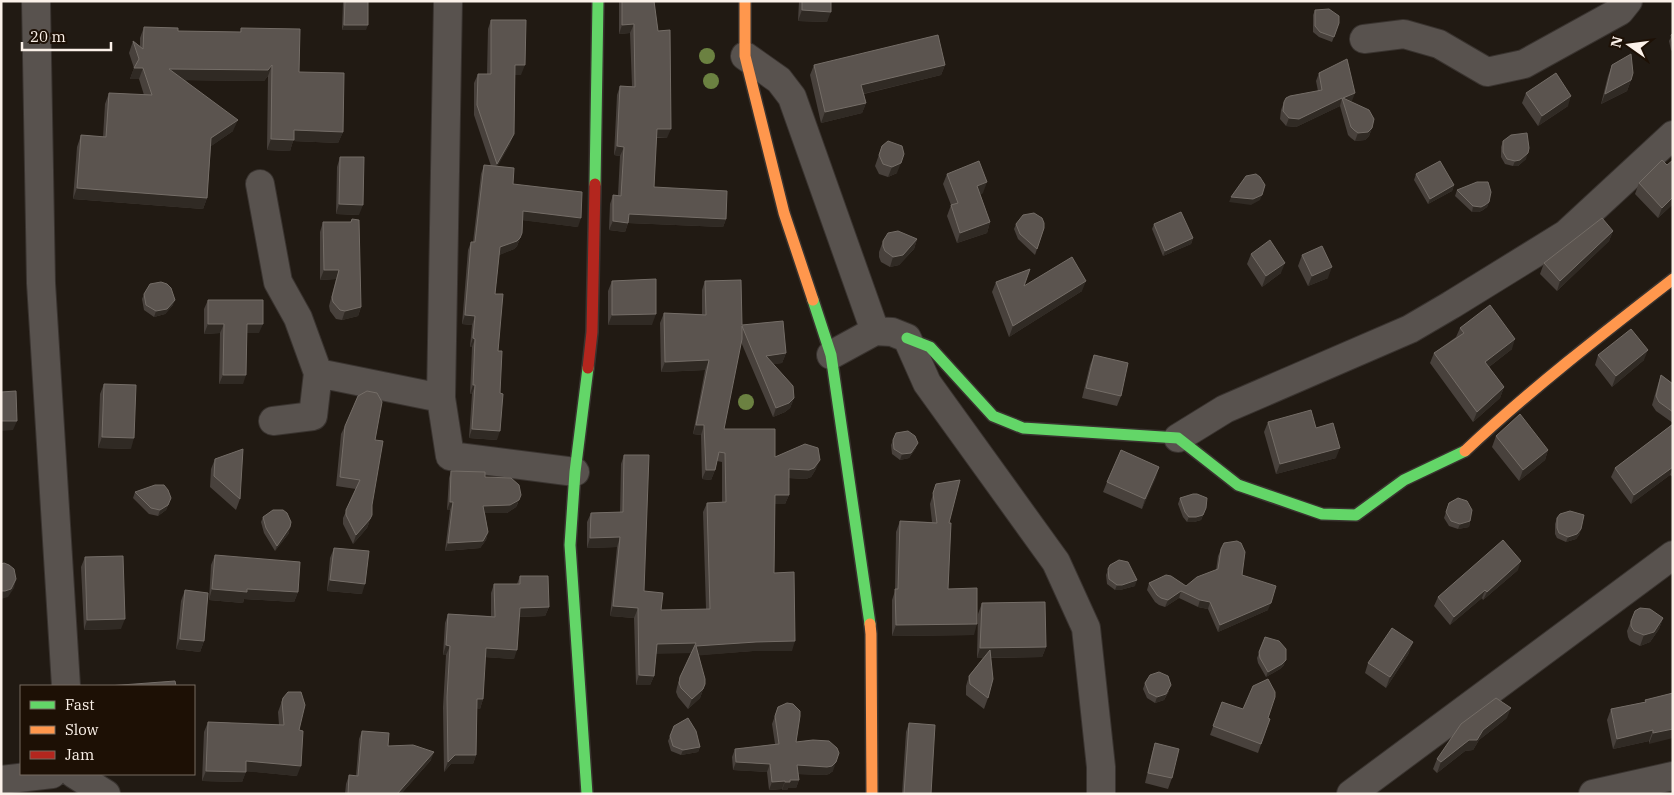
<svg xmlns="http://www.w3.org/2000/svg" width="1674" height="795" font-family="'IBM Plex Serif',serif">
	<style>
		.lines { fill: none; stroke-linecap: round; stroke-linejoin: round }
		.street-casing { stroke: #39332f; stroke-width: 30 }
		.fast-casing { stroke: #39332f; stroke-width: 14 }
		.slow-casing { stroke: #39332f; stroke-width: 14 }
		.jam-casing { stroke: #39332f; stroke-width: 14 }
		.street { stroke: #58524e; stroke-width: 28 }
		.fast { stroke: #63d668; stroke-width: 11 }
		.slow { stroke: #ff974d; stroke-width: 11 }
		.jam { stroke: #b3261e; stroke-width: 11 }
		.tree { fill: #6b8141 }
		.wall { fill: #48413c }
		.shaded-wall { fill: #302a24 }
		.building { fill: #5b544f; stroke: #746d67 }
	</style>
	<rect width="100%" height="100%" fill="#211a13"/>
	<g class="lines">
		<g class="street-casing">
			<path id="street" d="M36,1L41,283L66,686
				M448,1L441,398L450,456L575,472
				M1364,39L1404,34L1439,44L1487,72L1524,64L1620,11L1628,1
				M745,56L779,80L792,97L875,331
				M260,184L278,282L298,318L318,373L441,398
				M831,355L875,331L892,332L907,338L927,383L1056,562L1086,628L1101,767V794
				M273,421L313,416L318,373
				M1178,438L1225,409L1410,329L1451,305L1566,234L1673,135
				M74,774L106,794
				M1,780L52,774
				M1351,794L1673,555
				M1593,794L1673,776"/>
		</g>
		<g class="fast-casing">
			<path id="fast" d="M595,184L598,1
				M813,300L831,355L870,624
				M907,338L930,347L993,416L1023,428L1178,438L1238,485L1322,514L1356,515L1404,480L1465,451
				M587,794L570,545L575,472L588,368"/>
		</g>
		<g class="slow-casing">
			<path id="slow" d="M745,1V56L784,213L813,300
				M1465,451C1531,389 1602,334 1673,279
				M870,624L871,634L872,794"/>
		</g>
		<g class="jam-casing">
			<path id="jam" d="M588,368L592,332L595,184"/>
		</g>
		<use href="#street" class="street"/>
		<use href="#fast" class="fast"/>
		<use href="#slow" class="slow"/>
		<use href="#jam" class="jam"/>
	</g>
	<g class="tree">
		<circle cx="707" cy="56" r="8"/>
		<circle cx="711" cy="81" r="8"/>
		<circle cx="746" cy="402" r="8"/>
	</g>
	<path class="wall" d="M343,1H368L366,30H342Z
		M619,1H654L667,138H656L654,187L726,219L723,227L628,223L625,232L609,230L610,204L613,195H618L620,156L614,155L617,95L620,86H632L630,33L619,34Z
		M799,1H831L827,22L798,21Z
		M1315,10L1339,23L1332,42L1319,37L1313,32V15Z
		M491,20L521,75H515L510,144L497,166L513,184L578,227L523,220L522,233L517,246L514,249L499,255L495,294L498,351L497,440L469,438L472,394H470L472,347H470L472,325L462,324L468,250L471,242H473L481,174L484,165L491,166L474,115V83L478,74H487L488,29Z
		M144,27L178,31L240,32L241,28L299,72L343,132L338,143L293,141L290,151L267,150L268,76L264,81L185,80L233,131L211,146L207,198L203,209L73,199L77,147L81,135L103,137L105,104L109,93L144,95L139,79H130L134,68L129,53L133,41L140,46V38Z
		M1673,33V52L1671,50L1669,41Z
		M814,65H945L941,75L864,94L866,103L862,113L821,123L810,75Z
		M1612,65L1631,80L1627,91L1601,104L1608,76Z
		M1319,73L1352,101H1350L1372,128L1369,136L1365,140L1355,141L1351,138L1348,135L1340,106L1296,127L1286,126L1280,119L1281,110L1284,102L1318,91L1316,81Z
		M1526,93L1568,106L1538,126L1522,103Z
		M1503,141L1526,159L1518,166H1513L1505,164L1501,157V147Z
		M882,146L897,173L888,177L879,174L875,166Z
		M340,157L359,215L336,214L337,167Z
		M1667,165L1673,204L1658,218L1635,194L1639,183Z
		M947,174L983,193L980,194L990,222L987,233L957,243L947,216L951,205L943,184Z
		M1416,174L1454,185L1452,191L1428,204L1414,180Z
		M1457,190L1489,202L1487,207L1483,210L1479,212H1472L1455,196Z
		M323,222L361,307L358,316L342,320L336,319L330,311L329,306L336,279L320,280V232Z
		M1016,224L1044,228L1035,255L1018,239L1014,229Z
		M1154,224L1193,238L1191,244L1163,256L1152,229Z
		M1613,231L1609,241L1557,291L1540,274L1544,263Z
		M917,239L914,249L899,265L890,267L881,262L879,257V252L883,241Z
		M1251,254L1281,273L1262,287L1247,264Z
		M1302,255L1328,278L1308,286L1298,266Z
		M612,281L652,325H608V291Z
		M705,281L742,325L786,353L782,363L773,364L794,398L790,408L785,412L773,417L741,342L724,429L775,457L816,469L811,477L806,479L789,478V495L785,504H775L774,573L792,651H753L699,655L705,684L700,698L688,709L678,697L676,692L677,687L680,677L692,653H656L654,676L650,685H636L634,618L610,616L617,547L587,548V522L591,513L620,512L621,464L624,455L644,591L661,610L706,609L703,512L707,503L722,502V462L717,461L715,470L711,480L702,479L701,435L693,434L705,370L661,372L660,323L664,313L702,314V290Z
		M996,282L1024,286L1082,291L1009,337L992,292Z
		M144,294L173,305L165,314L154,317L144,310L142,299Z
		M208,300L259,333H247L243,384H219L220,333L204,334V309Z
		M1460,328L1512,349L1489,367L1504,387L1500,398L1473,422L1430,363L1434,353L1456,337Z
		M1094,355L1121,396L1117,406L1082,398L1090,365Z
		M1598,355L1644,360L1612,387L1595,365Z
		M1661,375L1673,384V423L1656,411L1652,405L1658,384Z
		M104,384L131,449L98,448L100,394Z
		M1268,422L1316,428L1336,458L1276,474L1264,432Z
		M1673,424V477L1670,475L1631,504L1611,477L1615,468Z
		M345,426L375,440L369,523L367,528L353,544L343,524V518L356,489L336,486L341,434Z
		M896,433L916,448L909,458L900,460L892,454L891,445Z
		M1496,436L1548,450L1545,460L1519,481L1492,447Z
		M215,459L240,499L236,510L210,487L211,469Z
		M1159,467L1142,509L1103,492L1107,482Z
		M451,471L485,477L518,503L516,507L507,513H485L488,532L486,540L480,548L445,551L450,510H447L449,478Z
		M936,484L949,523L948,589L974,635L892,636V600L895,591L896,532L900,521L932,522L930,504Z
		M135,492L169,503L166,510L158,516L149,514L133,498Z
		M1180,498L1206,508L1201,520L1194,522H1187L1183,517L1178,504Z
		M1449,503L1470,521L1469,527L1458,529L1449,526L1444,518Z
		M263,517L289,533L275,551L264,533L261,522Z
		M1557,518L1581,529L1579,535L1576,539L1566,542L1557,538L1555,534V524Z
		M334,548L362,594L327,591L330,558Z
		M1221,549L1242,575L1268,610L1218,632L1208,609L1198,607L1179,598L1165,607L1159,605L1155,602L1147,590L1149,583L1186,586L1216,570L1218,556Z
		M215,555L298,592L294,602L244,599L243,603L209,600L211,565Z
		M85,557L121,629L84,630L81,567Z
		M1110,565L1135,586L1120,590H1115L1107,584L1106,575Z
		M1518,570L1483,600L1482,598L1450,625L1434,606L1438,597Z
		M520,576L549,607L545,616L519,617L514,659L485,657L483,699L480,709L477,708L476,755L473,764H451L444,772L443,707L446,655H443L445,623L448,614L491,616V593L494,584H517Z
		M185,590L204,641L200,652L176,649L181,601Z
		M982,603L1046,647L1042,657L991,658L988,698L984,709L966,695V686L969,676L983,658H977L978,614Z
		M1663,618L1659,629L1650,642L1640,646L1630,641L1628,637L1627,631L1631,621Z
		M1265,637L1284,665L1280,669L1266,677L1258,663L1257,658Z
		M1409,653L1386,688L1365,673L1368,663Z
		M1145,683L1169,691L1164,700L1155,703L1147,698L1143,689Z
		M1673,693L1649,744V741L1613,749L1607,720L1611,709L1645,702V700Z
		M283,698L299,730L297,776L246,771L242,782L202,781L204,732L208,722L279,725L278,712Z
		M1222,702L1270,719L1258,753L1210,735Z
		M778,707L796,742L833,771L829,774L825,775L798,774L799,780L796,788H788L787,790H782V789L769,790L767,772L733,770L732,757L735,749L775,744L772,724Z
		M1507,718L1479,740L1473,750L1465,751L1437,773L1433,769L1437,759Z
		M909,723L931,794H902L906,732Z
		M674,726L700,747L698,752L681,755L671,751L668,741Z
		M362,731L388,746L431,760L401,794H345L346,784L349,775L356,776L359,739Z
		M1155,743L1172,778L1168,789L1145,783L1152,753Z"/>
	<path class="shaded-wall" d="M802,10L831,12L827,22L798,21Z
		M634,24L630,33L619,34L622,25Z
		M344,25H368L366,30H342Z
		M272,65L268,76L264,81L165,80L169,69Z
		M515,65H525L521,75H511Z
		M945,65L941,75L858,95L861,85Z
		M134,68H143L139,79H130Z
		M1631,80L1627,91L1601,104L1605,94Z
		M1355,93L1352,101L1344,104L1343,98Z
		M1571,96L1568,106L1538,126L1542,116Z
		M1342,98L1340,106L1296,127L1286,126L1289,118Z
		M866,103L862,113L821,123L825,112Z
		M238,120L233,131L207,149L211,138Z
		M1372,128L1369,136L1365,140L1355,141L1358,133Z
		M657,129H671L667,138L653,137Z
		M294,130L343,132L338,143L293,141L290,151L267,150L271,139Z
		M514,134L510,144L494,173L497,164Z
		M617,146L624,147L620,156L614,155Z
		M1528,153L1526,159L1518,166H1513L1515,161Z
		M901,163L897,173L888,177L892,167Z
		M987,182L983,193L973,197L977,186Z
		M1454,185L1452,191L1428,204L1430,199Z
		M77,188L207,198L203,209L73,199Z
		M1262,195L1260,200L1251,205L1229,202L1231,197Z
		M1673,197V204L1658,218L1662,208Z
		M1489,202L1487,207L1483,210L1479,212H1472L1473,206Z
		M339,204L363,205L359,215L336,214Z
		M523,211L581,218L578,227L520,220Z
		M629,214L726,219L723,227L628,223L625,232L609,230L613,221Z
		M990,222L987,233L957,243L960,233Z
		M1613,231L1609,241L1557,291L1560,281Z
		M522,233L517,246L514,249L497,256L500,247Z
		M1193,238L1191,244L1163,256L1165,251Z
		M917,239L914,249L899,265L890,267L893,257Z
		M1285,263L1281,273L1262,287L1266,276Z
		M1332,267L1328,278L1308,286L1312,276Z
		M324,270H339L336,279L320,280Z
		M1086,281L1082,291L1009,337L1013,326Z
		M175,300L173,305L165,314L154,317L156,311Z
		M361,307L358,316L342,320L345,311Z
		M656,314L652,325H608L612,315Z
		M465,315L475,316L472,325L462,324Z
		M208,324H224L220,333L204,334Z
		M247,324H263L259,333H243Z
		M473,338L475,339L472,347H470Z
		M1515,339L1512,349L1481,373L1485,362Z
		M1648,350L1644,360L1612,387L1616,376Z
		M786,353L782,363L762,366L766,356Z
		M709,360L705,370L661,372L665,362Z
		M223,375H246L243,384H219Z
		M473,385H475L472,394H470Z
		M1504,387L1500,398L1473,422L1477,412Z
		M794,398L790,408L785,412L773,417L776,408Z
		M1,421H17L13,430L1,431Z
		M696,425H704L701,435L693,434Z
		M472,429L500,431L497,440L469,438Z
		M102,437L134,438L131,449L98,448Z
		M918,443L916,448L909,458L900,460L902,454Z
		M1340,448L1336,458L1276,474L1280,464Z
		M1548,450L1545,460L1519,481L1523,470Z
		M820,460L816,469L811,477L806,479L786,478L789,469Z
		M1159,467L1156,478L1142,509L1145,499Z
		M1673,467L1670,475L1631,504L1634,495Z
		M706,470H715L711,480L702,479Z
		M521,495L516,507L507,513H481L483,506Z
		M775,495H789L785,504H771Z
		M171,498L166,510L158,516L160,510Z
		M450,502H453L450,510H447Z
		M1206,508L1201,520L1194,522H1187L1189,517Z
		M372,515L367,528L353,544L356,535Z
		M1470,521L1469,527L1458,529L1460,524Z
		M290,527L289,533L275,551L277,546Z
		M1581,529L1579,535L1576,539L1566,542L1568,537Z
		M488,532L486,540L480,548L445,551L448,543Z
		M620,537L617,547L587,548L590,538Z
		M1521,561L1518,570L1483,600L1487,592Z
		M16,579L14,588L8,597L1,599V591Z
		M330,580L365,584L362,594L327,591Z
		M1137,580L1135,586L1120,590H1115L1117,585Z
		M212,589H247L298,592L294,602L244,599L243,603L209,600Z
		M1485,590L1482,598L1450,625L1454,617Z
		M1181,591L1179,598L1165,607L1168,600Z
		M1200,600L1210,602L1208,609L1198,607Z
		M1271,603L1268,610L1218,632L1220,625Z
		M613,606L638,608L634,618L610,616Z
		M549,607L545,616L516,617L520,608Z
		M1663,618L1659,629L1650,642L1640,646L1644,635Z
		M125,619L121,629L84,630L87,620Z
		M977,624L974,635L892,636L896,625Z
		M180,639L204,641L200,652L176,649Z
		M795,641L792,651H753L693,656L696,646L756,642Z
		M1413,642L1409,653L1386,688L1390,677Z
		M696,643L693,653L654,654L657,644Z
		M446,645L450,646L446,655H443Z
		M1046,647L1042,657L977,658L980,648Z
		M486,648L517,650L514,659L483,657Z
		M1286,660L1284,665L1280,669L1266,677L1268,672Z
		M639,675L654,676L650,685H636Z
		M705,684L700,698L688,709L692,699Z
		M1171,685L1164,700L1155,703L1157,697Z
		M477,699H483L480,709L474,708Z
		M1511,708L1507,718L1479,740L1473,750L1465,751L1437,773L1441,762Z
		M1673,729V738L1649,744L1653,733Z
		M1653,730L1649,741L1613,749L1617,739Z
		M700,747L698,752L681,755L683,750Z
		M434,752L431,760L401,794H397Z
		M455,755H476L473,764H451L444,772L448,762Z
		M246,761L301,766L297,776L242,771Z
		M736,762L770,764L767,772L733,770Z
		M836,762L833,771L829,774L825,775L795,774L797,765Z
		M206,771L246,772L242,782L202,781Z
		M790,780H799L796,788H788L787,790H782L785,782Z
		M785,781L782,789L769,790L772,782Z"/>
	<path class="building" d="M345,1H368V25H344Z
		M622,1H654L658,31L670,30L671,129H657L654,187L727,191L726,219L629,214L628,223L613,221V195L621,196L624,147L617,146L620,86L635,87L634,24L622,25Z
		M802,1H831V12L802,10Z
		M1329,9L1339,16V23L1334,37L1320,32L1315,26V10Z
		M491,20H526L525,65H515L514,134L497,164L477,105L478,74H491Z
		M144,27L178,28V31L241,32V28L300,29L299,72L344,73L343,132L294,130V140L271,139L272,65L268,70L169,69L238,120L211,138L207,198L77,188L81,135L106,137L109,93L152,95L143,68H134L139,59L133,41L143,49Z
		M1673,33V45L1671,35Z
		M938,35L945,65L861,85L866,103L825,112L814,65Z
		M1631,54L1633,73L1631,80L1605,94L1612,65Z
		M1347,59L1355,93L1343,98L1369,110L1374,119L1372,128L1368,132L1358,133L1354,130L1351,127L1342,98L1299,119L1289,118L1283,111L1284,102L1286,98L1290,96L1322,90L1319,73Z
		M1556,73L1571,96L1542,116L1526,93Z
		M1527,133L1529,148L1528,153L1520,160L1515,161L1507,159L1503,152V141L1511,135Z
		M888,141L902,146L904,154L901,163L892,167L883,164L879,155L882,146Z
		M340,157H364L363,205L339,204Z
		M1662,160L1667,165L1673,160V197L1662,208L1639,183Z
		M979,161L987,182L977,186L990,222L960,233L951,205L958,203L947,174Z
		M1440,161L1454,185L1430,199L1416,174Z
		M484,165L514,168L513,184L582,192L581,218L523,211L522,233L520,238L517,241L500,247L495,294H503L498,351H502L500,393L503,394L500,431L472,429L475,385H473L475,339L473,338L475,316L465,315L471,242H475Z
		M1256,174L1260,177L1265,185L1262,195L1253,199L1231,197L1246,176Z
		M1477,182H1488L1491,192L1489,202L1485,205L1481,207L1473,206L1457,190Z
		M1181,212L1193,238L1165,251L1154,224Z
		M1034,213L1042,218L1044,223V228L1037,249L1020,234L1016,224L1023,215Z
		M1602,218L1613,231L1560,281L1544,263Z
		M352,219L359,220L361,307L345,311L340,310L333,302L332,297L339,270H324L323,222H351Z
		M898,231L917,239L903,255L893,257L885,251L883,246V241L888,233Z
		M1270,240L1285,263L1266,276L1251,254Z
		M1322,246L1332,267L1312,276L1302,255Z
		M1072,257L1086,281L1013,326L996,282L1030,269L1024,286Z
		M656,279V314L612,315V281Z
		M741,280L742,325L783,321L786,353L766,356L793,386L794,398L789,403L776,408L742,326V339L724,429H775V457L805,444L818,448L820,460L814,468L809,470L789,469V495H775L774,573L794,572L795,641L756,642L696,646L705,679V684L703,689L692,699L681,688L679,683L680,677L696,643L657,644L654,676L639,675L638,608L613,606L620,537L590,538L591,513L623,512L624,455H649L644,591L663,593L661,610L710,609L707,503L726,502L725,453L719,452L715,470H706L704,425H696L709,360L665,362L664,313L706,315L705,281Z
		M161,282L167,284L171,288L175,300L167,309L156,311L146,305L144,294L150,284Z
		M208,300H263V324H247L246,375H223L224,324H208Z
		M1490,305L1515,339L1485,362L1504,387L1477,412L1434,353L1464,333L1460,328Z
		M1631,329L1648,350L1616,376L1598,355Z
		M1094,355L1128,363L1121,396L1086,388Z
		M1661,375L1673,384V412L1659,402L1656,396Z
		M104,384L136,385L134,438L102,437Z
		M16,391L17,421H1V392Z
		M367,391L377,393L382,402L375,440L383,441L372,505V515L370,519L356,535L346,515V510L360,480L340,477L345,426L358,396Z
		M1311,410L1316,428L1333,423L1340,448L1280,464L1268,422Z
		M1520,414L1548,450L1523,470L1496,436Z
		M1673,424V467L1634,495L1615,468Z
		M908,431L915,436L918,443L911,453L902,454L894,449L893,440L896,433Z
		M243,449L240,499L214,476L215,459Z
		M1121,450L1159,467L1145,499L1107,482Z
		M451,471L485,472V477L511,478L519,485L521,495L519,500L510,505L483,506L488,532L483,541L448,543L453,502H450Z
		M960,480L949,523H951L948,589L977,588V624L896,625L895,589H898L900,521L937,523L933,493L936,484Z
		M155,485H164L168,490L171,498L168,505L160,510L151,508L135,492Z
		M1193,494H1197L1207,498L1206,508L1203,515L1196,517H1189L1185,512L1180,498Z
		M1458,498L1467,501L1472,510L1470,521L1460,524L1451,521L1446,512L1449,503Z
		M273,510H283L287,513L291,522L290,527L277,546L266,528L263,517Z
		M1570,511L1584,515L1581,529L1577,534L1568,537L1559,533L1557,528V518L1560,514Z
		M1503,540L1521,561L1487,592L1485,590L1454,617L1438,597Z
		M1237,541L1241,543L1245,552L1242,575L1276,586L1271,603L1220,625L1210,602L1200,600L1181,591L1168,600L1161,598L1157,595L1149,583L1166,575L1171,576L1186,586L1197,577L1218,569L1221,549L1224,543Z
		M334,548L369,551L365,584L330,580Z
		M215,555L300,562L298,592L247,589V592L212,589Z
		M123,556L125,619L87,620L85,557Z
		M1119,560L1128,562L1137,580L1122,585H1117L1109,579L1108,569L1110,565Z
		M4,563L9,565L14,569L16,579L11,589L5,591H1V564Z
		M520,576H548L549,607L520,608L517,650L486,648L483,699H477L476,755H455L448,762L447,697L450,646L446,645L448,614L495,617L494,584H520Z
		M185,590L208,593L204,641L180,639Z
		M1045,602L1046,647L980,648L982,603Z
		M1640,608L1650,609L1663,618L1654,632L1644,635L1634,631L1631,626V621L1635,611Z
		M1392,628L1413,642L1390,677L1368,663Z
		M1265,637L1279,641L1286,649V660L1282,664L1268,672L1260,658L1259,652Z
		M990,650L993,679L988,698L970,684L969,676Z
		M1159,672L1168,676L1171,685L1166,694L1157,697L1149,693L1145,683L1150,675Z
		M1268,679L1275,692V697L1268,718L1270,719L1261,744L1213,726L1222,702L1243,709L1253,686Z
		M175,681L176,686H108Z
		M288,692H301L305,705L299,730L303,731L301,766L246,761V772L206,771L208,722L284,725L282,702L283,698Z
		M1673,693V729L1653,733V730L1617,739L1611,709L1646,702L1645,700Z
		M1496,698L1511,708L1483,730L1477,740H1469L1441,762L1437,759L1461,724Z
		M787,703L793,704L800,711V716L796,742L813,740L829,741L837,748L839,753L836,762L832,766L827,767L797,765L799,780H790V782H785V781L772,782L770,764L736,762L735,749L779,744L775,716L778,707Z
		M688,718L696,731L700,747L683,750L673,746L670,736L674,726Z
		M909,723L935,725L931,794H904Z
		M362,731L389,733L388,746L413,745L434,752L397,794H348L349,775L358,776Z
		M1155,743L1179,749L1172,778L1148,773Z"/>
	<rect width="1674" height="795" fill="none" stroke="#fbf1e9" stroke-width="5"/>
	<rect x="20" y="685" width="175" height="90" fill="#1d1005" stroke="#766a60"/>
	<rect x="30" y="701" width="25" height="8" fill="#63d668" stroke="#766a60"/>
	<text x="65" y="710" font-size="15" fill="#fbf1e9">Fast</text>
	<rect x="30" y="726" width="25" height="8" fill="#ff974d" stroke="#766a60"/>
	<text x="65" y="735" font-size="15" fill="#fbf1e9">Slow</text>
	<rect x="30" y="751" width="25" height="8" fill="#b3261e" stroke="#766a60"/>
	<text x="65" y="760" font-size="15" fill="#fbf1e9">Jam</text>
	<g transform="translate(1629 45) rotate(284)" stroke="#1d1005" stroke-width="4" paint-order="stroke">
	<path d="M0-4L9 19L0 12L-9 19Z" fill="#fbf1e9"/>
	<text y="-8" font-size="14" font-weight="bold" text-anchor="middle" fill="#fbf1e9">N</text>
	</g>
	<path d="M22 42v8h89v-8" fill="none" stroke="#fbf1e9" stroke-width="2.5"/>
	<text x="30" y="42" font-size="15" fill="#fbf1e9" stroke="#1d1005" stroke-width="4" paint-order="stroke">20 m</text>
</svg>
